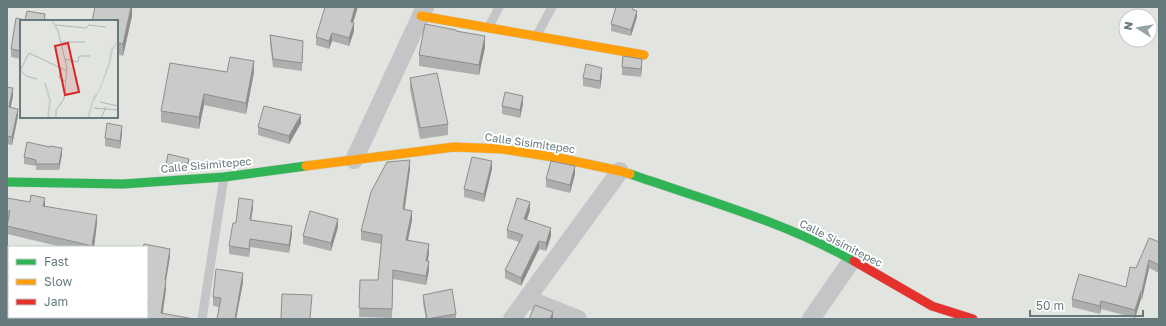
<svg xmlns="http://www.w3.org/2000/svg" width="1166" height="326" font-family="'Golos Text',sans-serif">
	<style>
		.green { fill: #e2e4df; fill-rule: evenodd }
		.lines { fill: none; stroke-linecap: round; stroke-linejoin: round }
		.fast-casing { stroke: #cdcece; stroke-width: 10 }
		.slow-casing { stroke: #cdcece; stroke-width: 10 }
		.jam-casing { stroke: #cdcece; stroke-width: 10 }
		.lane { stroke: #c3c5c6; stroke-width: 9 }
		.street { stroke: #c3c5c6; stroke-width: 18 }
		.fast { stroke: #30b455; stroke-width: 9 }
		.slow { stroke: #ff9f0a; stroke-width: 9 }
		.jam { stroke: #e5322d; stroke-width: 9 }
		.wall { fill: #adaeae }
		.shaded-wall { fill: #8d8d8d }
		.building { fill: #c9caca; stroke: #8d8d8d }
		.labels { text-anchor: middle; stroke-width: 4; stroke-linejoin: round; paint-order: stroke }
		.street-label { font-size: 11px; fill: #667a7e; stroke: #fff }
		.inset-river { fill: none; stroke: #c4cfce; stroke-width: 2 }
		.inset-road { fill: none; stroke: #aeb7b9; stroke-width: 1 }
		.view { fill: #d62828; fill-opacity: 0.15; stroke: #d62828; stroke-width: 2 }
		.inset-edge { fill: none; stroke: #667a7e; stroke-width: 2 }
	</style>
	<rect width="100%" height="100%" fill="#f3f2f1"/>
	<path class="green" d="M7,7H1159V319H7ZM1126,16H1150V40H1126ZM21,21H117V117H21ZM9,247H147V317H9Z"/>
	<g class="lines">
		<g class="fast-casing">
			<path id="fast" d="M630,174C706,200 784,222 854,261
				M7,182L123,184L224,177L306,166"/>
		</g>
		<g class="slow-casing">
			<path id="slow" d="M421,16L644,55
				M306,166L454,147L502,149L559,158L620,171L630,174"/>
		</g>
		<g class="jam-casing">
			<path id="jam" d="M854,261L932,306L973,319"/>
		</g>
		<path class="lane" d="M489,27L499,7
			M537,35L552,7
			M202,319L224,177"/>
		<path class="street" d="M354,160L425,7
			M527,299L578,319
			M512,319L620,171
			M811,319L852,260"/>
		<use href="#fast" class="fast"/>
		<use href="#slow" class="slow"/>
		<use href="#jam" class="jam"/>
	</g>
	<path class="wall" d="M132,7V16L123,56L117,54V21Z
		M634,10L637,17L631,36L611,31V24Z
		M27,11L45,14V20L49,21H21V59L11,57V49L16,18L25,20Z
		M353,23L354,31L349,46L332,41L329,49L316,45V37Z
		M270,35L303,41L302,71L273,67L270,43Z
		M485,47L479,75L419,66V55Z
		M622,67H642L641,77L622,75Z
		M227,72H254L246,114L204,105L199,129L161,122V111Z
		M602,76L600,89L583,86V78Z
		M410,78L448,124V135L420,139L410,89Z
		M7,87L13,96L11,107L18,116L12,145L7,144Z
		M523,104L520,118L502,114V106Z
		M301,123L289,144L258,135V127Z
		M122,134L120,149L105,146V138Z
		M62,154L59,170H36V166L24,164V157Z
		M168,154L189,163L188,167L166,169V165Z
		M410,169L405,209L412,220L408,240L429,253L428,261L429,270L426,285L393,279L392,318L359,317L360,280H378L381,244L361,240V231Z
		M492,169L484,202L464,197V189Z
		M575,174L570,193L546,187V179Z
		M7,198L45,206L97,223L94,247H62L7,234V224L8,219H7Z
		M253,208L251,220L292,234L289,253L250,247L249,257L229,254V246L236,223Z
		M530,210L527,220L551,236L546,251L539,249L521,286L505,278V270L519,242L507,238V230Z
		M338,227L331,251L303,244V236Z
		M1159,242V273L1149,268L1142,299H1141L1135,318L1101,309L1100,314L1072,307V299L1126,287L1136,268Z
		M243,282L236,319H217L219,307L213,306V297Z
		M423,295L456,314V319H426L423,303Z"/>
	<path class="shaded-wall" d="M131,7H132V16L123,56V44Z
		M355,7H358L351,30V22Z
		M637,11V17L631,36V30Z
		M354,23V31L349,46V38Z
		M332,33V41L329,49V41Z
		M485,36V47L479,75V65Z
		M642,59V67L641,77V69Z
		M254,61V72L246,114V103Z
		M602,68V76L600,89V81Z
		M13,88V96L9,114V107Z
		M204,94V105L199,129V117Z
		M523,96V104L520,118V110Z
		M18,109V116L12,145V137Z
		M301,115V123L289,144V136Z
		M122,126V134L120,149V141Z
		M62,148V154L59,170V164Z
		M410,160V169L403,218V209Z
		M492,161V169L484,202V194Z
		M575,166V174L570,193V185Z
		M45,198V206L43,214V206Z
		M253,200V208L250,228V220Z
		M530,202V210L524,227V219Z
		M412,211V220L406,249V240Z
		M97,215V223L94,247H92Z
		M338,219V227L331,251V243Z
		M292,226V234L289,253V245Z
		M551,228V236L546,251V243Z
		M250,239V247L249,257V249Z
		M539,241V249L521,286V278Z
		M429,244V253L426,269V261Z
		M170,249V257L166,281V290L162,319L161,313L165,280Z
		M1149,260V268L1142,299V291Z
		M429,261V270L426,285V276Z
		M243,273V282L236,319H235Z
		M1141,291V299L1135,318V310Z
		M1101,301V309L1100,314V306Z
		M553,312V319H550Z"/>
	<path class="building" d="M95,7H131L123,44L117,43V21H92Z
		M325,7H355L351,22L354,23L349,38L332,33L329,41L316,37Z
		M616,7H633L632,9L637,11L631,30L611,24Z
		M27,11L45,14L44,20L49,21H21V51L11,49L16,18L25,20Z
		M425,24L456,30V31L485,36L479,65L419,55Z
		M270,35L303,41L302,63L273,59Z
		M623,56L642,59L641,69L622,67Z
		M230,57L254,61L246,103L204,94L199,117L161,111L170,63L227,72Z
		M586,64L602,68L600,81L583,78Z
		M437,73L448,124L420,128L410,78Z
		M7,87L13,88L9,107L18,109L12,137L7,136Z
		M505,92L523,96L520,110L502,106Z
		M264,106L301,115L289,136L258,127Z
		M107,123L122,126L120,141L105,138Z
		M27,142L50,147V146L62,148L59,164H36V160L24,157Z
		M168,154L189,159L188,163L166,165Z
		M472,157L492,161L484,194L464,189Z
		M410,160L403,209L412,211L406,240L429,244L426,261H429L426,276L393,270L392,309L359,308L360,280H378L382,235L361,231L371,192L387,162Z
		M551,161L575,166L570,185L546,179Z
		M31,195L45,198L43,206L97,215L92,246L7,226L10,211H7V198L30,202Z
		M239,198L253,200L250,220L292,226L289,245L250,239L249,249L229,246L233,223H236Z
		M517,198L530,202L524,219L551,228L546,243L539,241L521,278L505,270L523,235L507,230Z
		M310,211L338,219L331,243L303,236Z
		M1149,238L1159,242V265L1149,260L1142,291H1141L1135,310L1101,301L1100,306L1072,299L1079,274L1126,287L1130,267L1136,268Z
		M144,244L170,249L165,280L166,281L161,313L194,319H146V317H147L148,301L147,300V247H143Z
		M7,251H9V317H16V319L7,318Z
		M216,269L243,273L235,319H217L221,298L213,297Z
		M452,289L456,314L427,319L423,295Z
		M282,294L312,295L310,319H281Z
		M535,305L553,312L550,319H529Z"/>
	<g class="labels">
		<g class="street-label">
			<text transform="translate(530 143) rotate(8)" y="4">Calle Sisimitepec</text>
			<text transform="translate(206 165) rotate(-5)" y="4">Calle Sisimitepec</text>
			<text transform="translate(841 243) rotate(27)" y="4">Calle Sisimitepec</text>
		</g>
	</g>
	<g transform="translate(20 20)">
		<rect width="98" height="98" fill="#f3f2f1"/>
		<path d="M0,0H98V98H0Z" fill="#e2e4df"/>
		<path d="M98,21L93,30L90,44L80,70L73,83L69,98H67L73,78L79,70L89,41L91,29Z" fill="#c4cfce"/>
		<path class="inset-river" d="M25,63L30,80L28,98"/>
		<path class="inset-road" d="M32,0L38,11L47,48L44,79L36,90V98M36,5L66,8L69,5L86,7M40,22H65M45,39L58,42L59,36H70M41,48L39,58L45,61M0,50L6,56L17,59M0,51L9,33L47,51M80,82L98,86M74,88L98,90M81,98L86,87"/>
		<path class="view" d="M48,23L59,72L45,75L35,26Z"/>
		<rect width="98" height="98" class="inset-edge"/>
	</g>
	<rect width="1166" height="326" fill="none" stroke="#667a7e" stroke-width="16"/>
	<rect x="8" y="246" width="140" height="72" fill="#ffffff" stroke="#c2cacb"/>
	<rect x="16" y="259" width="20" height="6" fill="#30b455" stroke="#c2cacb"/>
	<text x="44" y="266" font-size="12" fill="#667a7e">Fast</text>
	<rect x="16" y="279" width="20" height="6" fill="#ff9f0a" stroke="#c2cacb"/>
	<text x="44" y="286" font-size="12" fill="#667a7e">Slow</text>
	<rect x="16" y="299" width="20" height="6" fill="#e5322d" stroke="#c2cacb"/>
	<text x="44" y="306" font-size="12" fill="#667a7e">Jam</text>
	<g transform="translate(1138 28) rotate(282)"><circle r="19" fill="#ffffff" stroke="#c2cacb"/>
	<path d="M0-3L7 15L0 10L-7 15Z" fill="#97a4a6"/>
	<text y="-6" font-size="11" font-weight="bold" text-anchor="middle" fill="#667a7e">N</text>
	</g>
	<path d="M1030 310v6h113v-6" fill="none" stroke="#667a7e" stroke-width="2"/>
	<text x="1036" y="310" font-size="12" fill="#667a7e" stroke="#ffffff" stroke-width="3" paint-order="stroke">50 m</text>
</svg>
